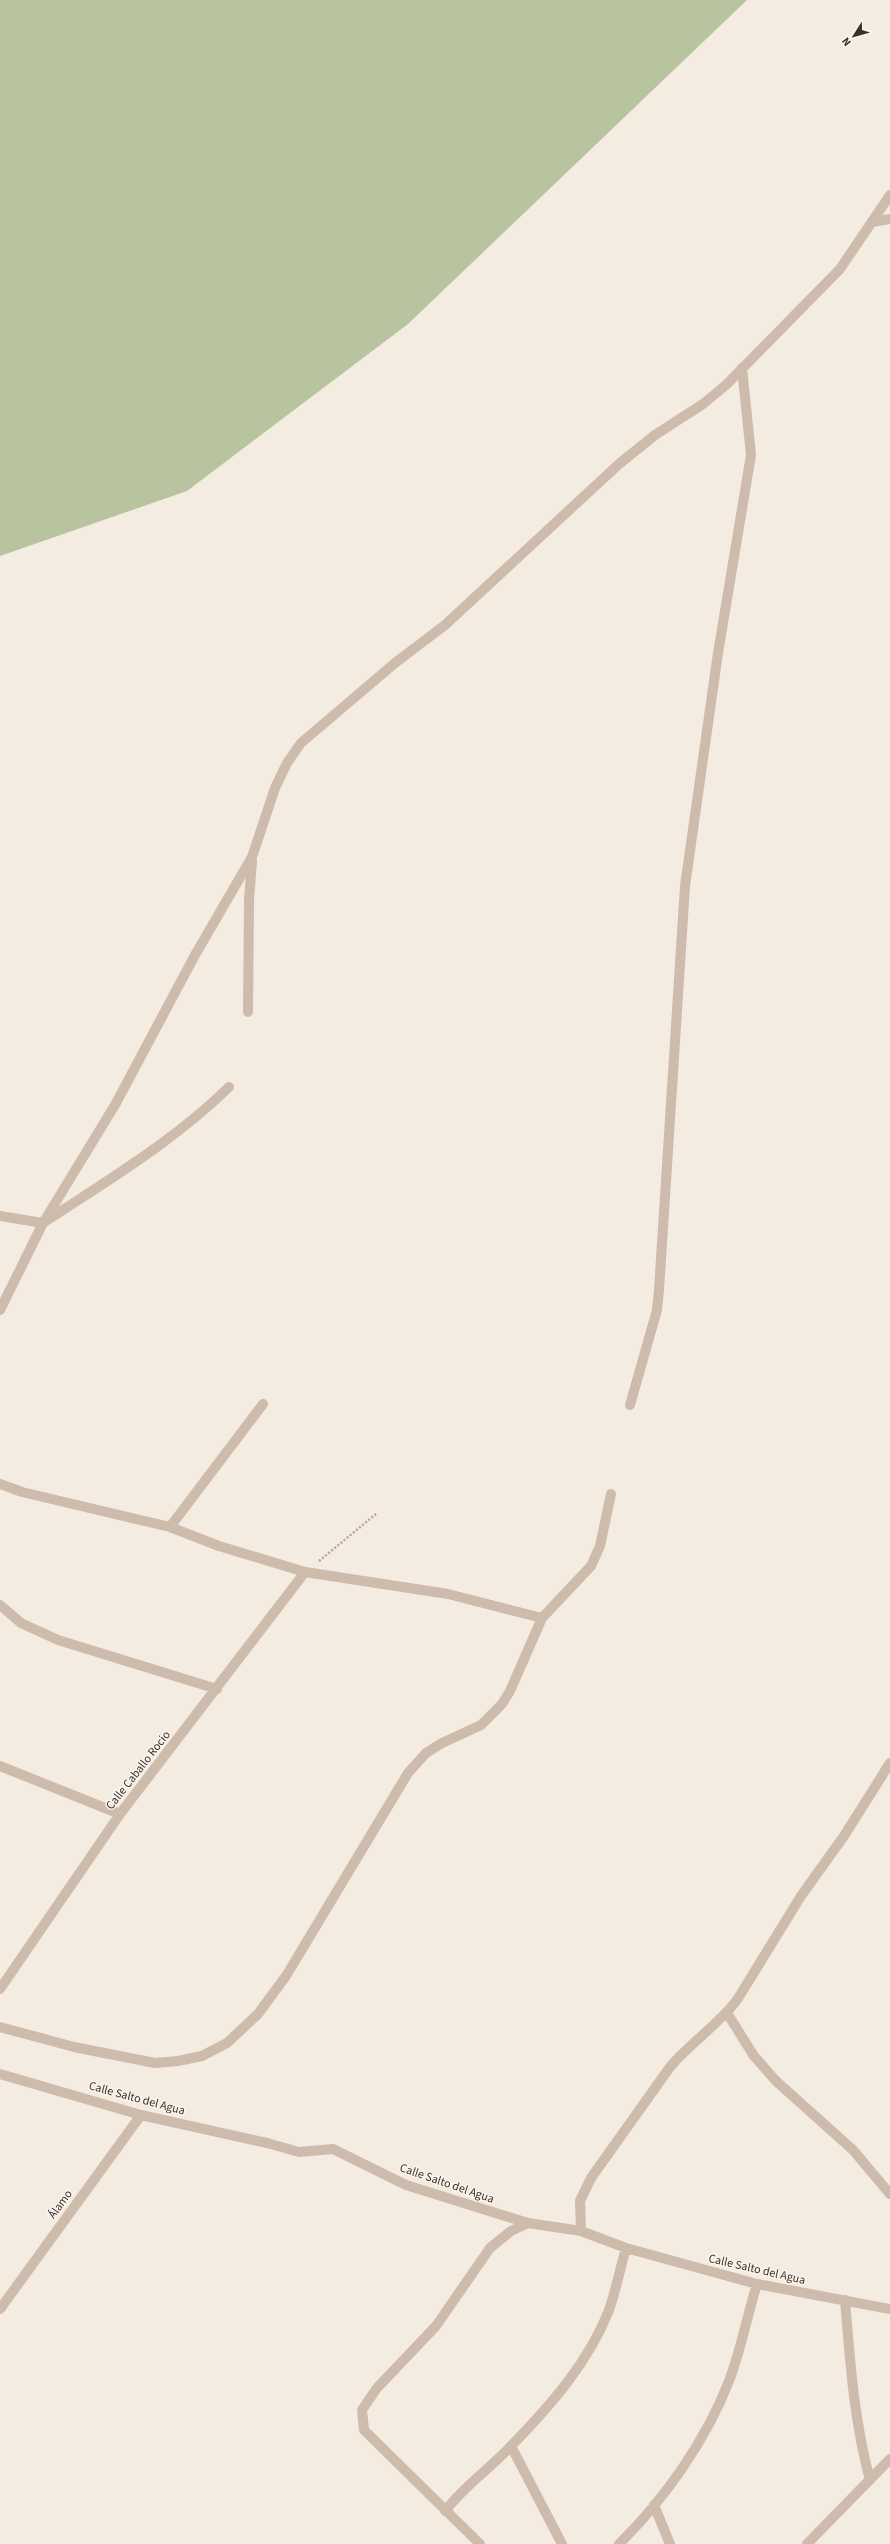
<svg xmlns="http://www.w3.org/2000/svg" width="890" height="2544" font-family="'Source Sans 3',sans-serif">
	<style>
		.green { fill: #b8c4a0 }
		.lines { fill: none; stroke-linecap: round; stroke-linejoin: round }
		.path { stroke: #b9a596; stroke-width: 2.5; stroke-dasharray: 2 2; stroke-linecap: butt }
		.pedestrian { stroke: #cdbbac; stroke-width: 10 }
		.minor { stroke: #cdbbac; stroke-width: 10 }
		.labels { text-anchor: middle; stroke-width: 3; stroke-linejoin: round; paint-order: stroke }
		.street-label { font-size: 12px; fill: #3b302b; stroke: #fbf5ee }
	</style>
	<rect width="100%" height="100%" fill="#f4ebe1"/>
	<path class="green" d="M0,0H747L408,324L187,491L0,556Z"/>
	<g class="lines">
		<path class="path" d="M319,1561L376,1514"/>
		<path class="pedestrian" d="M267,2143L299,2152L333,2149L406,2185L528,2223"/>
		<path class="minor" d="M873,222L890,219
			M248,1012L249,900L252,861
			M0,1216L43,1223C108,1180 174,1141 229,1087
			M0,1310L43,1223L115,1105L195,955L252,857L275,788L287,763L301,743L395,663L445,625L619,464L655,435L703,404L726,385L840,269L890,195
			M630,1405L657,1310L659,1290L685,886L718,653L751,455L742,368
			M0,1484L22,1492L170,1527L219,1546L305,1572L448,1594L542,1618
			M170,1527L263,1404
			M0,1605L21,1623L58,1640L217,1689
			M0,1766L120,1814
			M0,1989L120,1814L305,1572
			M727,2013L754,2056L776,2081L853,2150L890,2194
			M0,2027L74,2047L155,2063L178,2061L202,2056L227,2043L258,2014L286,1976L408,1773L426,1753L442,1743L481,1725L502,1704L510,1691L542,1618L591,1566L600,1546L611,1494
			M0,2074L141,2115L267,2143
			M581,2231L580,2201L591,2178L670,2067C690,2043 717,2026 737,2000L801,1896L844,1836L890,1763
			M845,2300C850,2361 854,2421 870,2480
			M0,2309L141,2115
			M511,2446L562,2544
			M654,2505L670,2544
			M445,2511C466,2484 490,2469 512,2445C550,2406 589,2362 609,2310C616,2290 620,2269 626,2248
			M480,2544L364,2430L362,2410L377,2388L436,2326L490,2248L511,2231L528,2223L581,2231L626,2248L757,2284L890,2309
			M619,2544C665,2499 706,2440 729,2381C741,2350 747,2316 757,2284
			M807,2544L890,2459"/>
	</g>
	<g class="labels">
		<g class="street-label">
			<text transform="translate(138 1770) rotate(-52)" y="4">Calle Caballo Rocio</text>
			<text transform="translate(137 2098) rotate(15)" y="4">Calle Salto del Agua</text>
			<text transform="translate(447 2183) rotate(19)" y="4">Calle Salto del Agua</text>
			<text transform="translate(60 2204) rotate(-54)" y="4">Álamo</text>
			<text transform="translate(757 2269) rotate(13)" y="4">Calle Salto del Agua</text>
		</g>
	</g>
	<g transform="translate(854 36) rotate(233)" stroke="#fbf5ee" stroke-width="3" paint-order="stroke">
	<path d="M0-3L7 15L0 10L-7 15Z" fill="#3b302b"/>
	<text y="-6" font-size="11" font-weight="bold" text-anchor="middle" fill="#3b302b">N</text>
	</g>
</svg>
